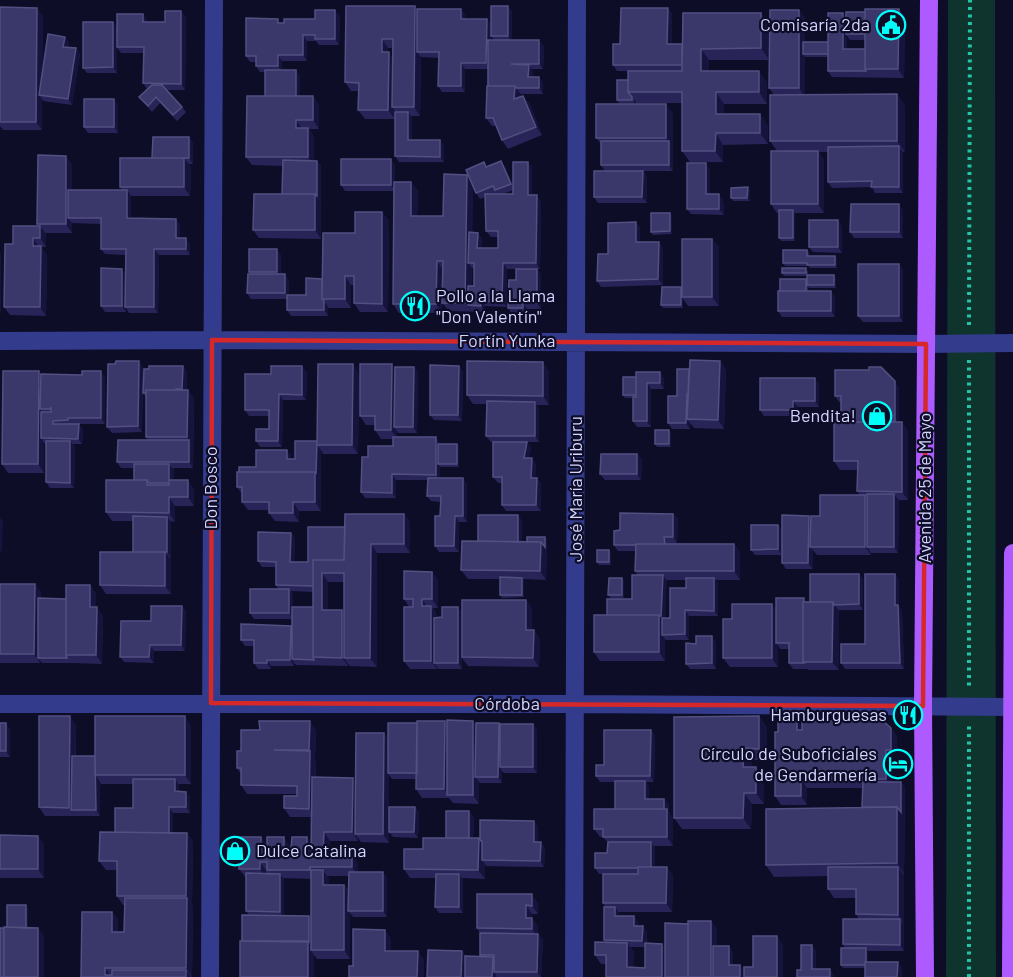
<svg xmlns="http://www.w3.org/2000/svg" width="1013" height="977" font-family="Barlow,sans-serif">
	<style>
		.green { fill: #0f332d }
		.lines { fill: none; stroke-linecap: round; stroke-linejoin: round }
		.path { stroke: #22c5a7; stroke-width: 4; stroke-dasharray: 3 4.5; stroke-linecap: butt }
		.minor { stroke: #333b8c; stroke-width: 18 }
		.major { stroke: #ad5bff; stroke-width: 18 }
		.wall { fill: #282458; fill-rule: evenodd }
		.shaded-wall { fill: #16133d }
		.building { fill: #3a376a; stroke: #525081; stroke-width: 1.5 }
		.marked { fill: none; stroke: #d62828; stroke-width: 4.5; stroke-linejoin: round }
		.labels { text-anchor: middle; stroke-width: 4.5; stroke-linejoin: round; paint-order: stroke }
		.poi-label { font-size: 18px; fill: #d4d5ff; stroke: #0e0d28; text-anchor: end }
		.street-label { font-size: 18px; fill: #d4d5ff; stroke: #0e0d28 }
	</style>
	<rect width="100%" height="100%" fill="#0e0d28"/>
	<path class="green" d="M948,0H995L996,977H946Z"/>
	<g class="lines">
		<path class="path" d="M969,325L970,0
			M969,360V688
			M969,977V723"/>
		<path class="minor" d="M0,341L212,340L926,344L1013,343
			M0,704H575L1013,707
			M210,977L214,0
			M574,977L577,0"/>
		<path class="major" d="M925,977L923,706L929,0
			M1011,977L1013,553"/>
	</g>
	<path class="wall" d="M346,6H415L417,9H461L465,15V19H487L491,25V40H494L491,36L508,6L512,12V40L544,46L543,69H532L533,77L543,83V94H520L521,97L523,96L530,104L542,135L508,149L502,140L496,126H492L486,118L488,69H465V92H442L438,86L439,58L421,57L420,116H411L412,118V140H440L444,146V162H399L395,156L396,112L395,111V119H365L358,110L359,91H351L345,82ZM388,48H392V57L388,52Z
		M0,7L43,16L42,72L65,37L69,43L68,47L76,48L80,54L72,105L43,101L42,99V130H3L0,126Z
		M799,10L805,19V42H828L846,18L905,17L904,78L832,77L828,71V57H805V95L897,94L905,106V152H903V193H875L872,187L832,188L828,182V152H819L824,160V213H795V241H781L779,238V213H777L771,204L777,151L770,141L774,95L769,88ZM847,36L850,40H865V49H847Z
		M181,11L186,17L185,90H166L182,107L186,112L177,121L160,103L152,112L139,97L147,89L143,83L144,53H121L117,48V73H87L83,68L117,28L147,20V22H165Z
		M672,13V44H682L761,13L769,25V60H709V71L767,82V104H724V114H760L768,126V144L723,145V162H690L682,151V103H636L634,100V103H619L617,100L628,80V71H617L613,65L620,44Z
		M340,16L339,45H319L316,41H307V61H282V70L300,76V96H313L319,105V129H309L314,137V161H317L321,166V239L259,238L253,230L282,194L283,166L252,165L246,157L265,96V72H260L256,66V62H250L246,56L281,23Z
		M114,99L118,105V133H88L84,127Z
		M673,113V171H605L601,165V144L596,138Z
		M189,137L193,143V164H189L191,167L190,196H131V218L176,219L180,225V238L190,244V255H159L158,313H129L126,308V312H105L101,306L126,274V255L105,254L101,249V224L72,223V233H45L46,234V247H41L47,255L46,316L10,315L4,307L13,244L38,226L37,224L72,164V190H122L120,187L152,158Z
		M501,161L505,167L513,186L528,162L532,168V195L541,201L540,269H537L541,275V309H527V314H512L508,308L516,280V269H507V307L485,306V312L449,311L442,303L443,270L442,313H399L393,304L394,191H345L341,185L395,165V182H411L418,191L417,216H443L467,175L471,180L487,167ZM473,185L476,193L480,199L485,197L486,231L491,237H498V248H481L482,238L472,233ZM513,190V194H503ZM472,268L474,269V286H472Z
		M710,169V194L723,200L724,215L691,214L687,209Z
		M643,171L647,177V203H598L594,197Z
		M750,190V201H733L731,198Z
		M903,210V238H854L850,232Z
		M382,212L389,221L388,312H360L354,303V285H351V308H328V307V316H291L287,310V299H251L247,293L250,274L249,272L281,255V274L289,280V295H306L322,279L355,233Z
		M670,213L672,216V234L653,235L651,232Z
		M636,222L640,228V242L663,248V285L601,287L597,281L608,254Z
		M842,226V253L813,252L809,247Z
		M712,239L719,247V306H688L683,299V308H663L661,305L682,288Z
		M807,250L809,253V256H835L837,259V268H810L808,266H785L783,263Z
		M899,264L903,270V322H863L858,316Z
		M808,271V275H834L836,278V288H809L808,287V291L835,297V317H782L778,311L780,291L806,279L807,281V276H784L782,273Z
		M720,361L726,370L724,429L694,428L690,423V429H672L668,423L689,369Z
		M392,364L395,368L414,367L418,373L417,433H398L397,431V437L440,444H457L459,447V467H440V478L467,484V522H459V552H439L435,546L440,516V502L431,501L427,496L428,480H396V498H365L361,492L368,457L393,446V439H381L375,430V425H366L360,416Z
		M183,366L187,372V390H188L194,399L193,468H173L174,470L173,480L194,489V506H175V522L170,521L171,558H169L171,560V594H106L100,585L133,552V521H112L106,512L134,480V468H121L117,462L148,440L146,437V397L143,393Z
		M459,366L463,372L462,421L434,420L430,415Z
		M143,367L142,432L112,433L107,427Z
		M549,371V405H537L539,408V442H527L531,448L529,458L536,464L535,478H537L541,484V511H506L502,505V483H498L493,477L498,442H491L486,436L487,404H473L467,395Z
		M307,372L306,400H283L282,447H260L256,441L269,429V416H249L245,410L271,374Z
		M359,373L358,454H323L321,450V511H299V522L275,521L269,513V510H248L242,502V494L237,487L256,467L291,455V459H295L317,441Z
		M41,375L105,377V424H79L83,430L82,444H73L75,447L74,488H50L46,482V444L44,443V473H8L2,464Z
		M623,377L664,378V389H651V427H637L633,421V398H625L623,395Z
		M819,384V407H798L797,416H764L760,410Z
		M899,387V422H902L908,431V500H899L898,553H871V555H817L813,550V569H786L782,563V555H755L751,550L778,525L782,530L809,516L811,518L820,516L860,495L857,491L858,470H840L834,461L841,422V402H839L835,396Z
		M669,430L671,433V447H657L655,444Z
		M637,454L642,460L641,480H605L600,474Z
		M404,514L410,522V553H377V667L350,666L348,664V666L296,665L294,663V666H271V669H258L254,663V646H245L241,640L291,626L292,628V619H254L250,613L278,589L276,585V567H262L258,561L291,533L295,538L294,562H308L345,527ZM328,582H344V613L342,610H328ZM291,591L313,592V607H293V595Z
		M673,514L678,519L677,543L734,544L740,552V580H715L718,584V616H689V640H666L665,639V661H600L594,652L607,615L632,599L638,575L635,571L636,551H618L614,545L620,530ZM666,580H686V588L670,618H665Z
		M518,515L522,521V542L547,540L546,580L523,579L524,581V597L502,598L500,595V579H468L461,570L478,541Z
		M611,553V565H599L597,562Z
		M432,572L438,580V608H433L437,615V617H442L526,600L532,609V630H534L540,639L539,667L468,666L462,658V669H438L437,667V669H410L404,661L409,607L404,599Z
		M859,574L863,580V610H839V670H809L808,669H793L789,663V649H780L778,645V667H730L723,658L732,619L776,610L807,602H810Z
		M895,574L899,580V606L902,611L904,669H845L841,663L865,644Z
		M622,578L624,581V598H611L608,595Z
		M0,584H35L41,593V598L66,599L90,585L96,594V607L103,616L102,664L72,663H42L40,661V663H0Z
		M182,606L186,612L185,651H154V663L124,662L120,657Z
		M716,642V669H690L686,664L696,644Z
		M759,716L767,728V760H752L751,767H756L764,778V804H752L751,829H682L674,818Z
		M445,721L447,724L476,725L499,723L500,725L533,724L537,730V773H504L502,771V783H480L479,782V804L453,803L449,798H422L416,789L417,779H392L389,775V843L361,842L358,838V841H330V854L358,863V872H383L387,878V917H353L350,913V959H317L314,955V977H240L242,941L249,915L246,911V878L239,869L261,837L267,846H290V848L311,843L312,817H290L284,808L297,796V794H247L241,785V774L237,768L241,751L316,730L315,759L316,760V777L355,782L388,739L417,723ZM327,876H349V891L344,885H329V879ZM283,878L311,879V919L284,916V879Z
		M0,723L10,729V757H0Z
		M76,725V756H95L191,725V784H179V791L186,792L190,797V813H173V833L193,841L192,905L193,907L192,977H81L112,912L118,920V932H124L125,905H123L117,896V870H106L99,861L115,832L133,808V784H101L100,782V816H45L39,807Z
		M802,726L891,728L897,737V759H892V782H901L905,788L904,874L903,875L904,876V923H903L904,925V951H868V962L902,968V977H865V968H843L841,965L845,948L843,944L859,919L856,914V898H834L828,889V876L774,877L766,865L862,807L863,788H807V805H781L775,796L778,732Z
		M651,730L655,736L654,782H646L649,787V799H664L669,805V812L673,818V846H654L655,848V867H667L673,876L672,912H618L619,916H634L638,922V926L647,932V943L665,948L688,924L711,921L717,929V946L733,952V965L744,970L753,967L783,945V977H606V964H601L595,955L605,943L604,940L605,907L603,903L638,874H599L595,868L607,853L608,843L603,837H600L594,829L615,809V782H600L596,776L604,765ZM630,947H645V968L633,967L634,952Z
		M415,807L419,813L418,838L393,837L389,832Z
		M474,817L473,838H479L534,821L538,827V842H541L545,848L544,867L486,866L485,864V879L462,878L463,880V913H439L435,907L436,878H410L404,869L423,849L446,838Z
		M0,835L44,844V878H0Z
		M477,894L538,903V914H532V918L538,927V934L543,940L541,977H497V976V977H427L462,951L466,956L481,957L480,955V933L477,928Z"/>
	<path class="shaded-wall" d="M415,6L421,15L417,52L421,57L420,116L414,107Z
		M508,6L512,12V42L508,36Z
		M37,8L43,16L42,95H39L42,99V130L36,122Z
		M668,8L672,13V50L667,44Z
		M461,9L465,15V25L461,19Z
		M899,9L905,17L904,78L898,69Z
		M335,10L340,16L339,45L335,39Z
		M799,10L805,19V54H803L805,57V97L799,88Z
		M181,11L186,17L185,90L181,84Z
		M761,13L769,25V60L761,48Z
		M843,13L847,19L846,34L847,36V55L843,49Z
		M143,14L147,20V28L143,22Z
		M487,19L491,25L490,69L486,63Z
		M113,22L117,28V73L113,67Z
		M303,35L307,41V61L303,55Z
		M65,37L69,43L67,52L63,47Z
		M382,39L388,48V61L382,52Z
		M539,40L544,46L543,69L539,64Z
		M76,48L80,54L72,105L68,99Z
		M701,49L709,60V82L701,71Z
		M389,52L395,61L392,107L395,111V119L388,110Z
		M278,55L282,61V72L278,66Z
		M461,63L465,69V92L461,86Z
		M529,65L533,71L532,83L528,77Z
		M296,70L300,76V104L296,98Z
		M759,71L767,82V104L759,92Z
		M539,77L543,83V94L539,88Z
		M515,86L521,95L520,108L514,99Z
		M716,92L724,104V126L716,114Z
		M897,94L905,106V152L897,141Z
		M313,96L319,105V129L313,120Z
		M523,96L530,104L542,135L536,127Z
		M114,99L118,105V133L114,127Z
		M666,104L673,113V171L669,165V142L666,138Z
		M408,112L412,118V146L408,140Z
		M760,114L768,126V144L760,133Z
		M296,120L302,129L296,128Z
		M308,128L314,137V166L308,157Z
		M716,133L723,145V162L715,151Z
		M189,137L193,143V164L189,158Z
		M440,140L444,146V162L440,157Z
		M899,146L903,152V193L899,187Z
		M818,151L824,160V213L818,204Z
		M66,156L72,164V218H68L72,223V233L66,224Z
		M184,158L191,167L190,196L184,187Z
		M391,159L395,165V191L391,185Z
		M317,161L321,166V202L317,196Z
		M501,161L505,167L515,189L511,184Z
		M528,162L532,168V201L528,195Z
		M706,163L710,169V200L706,194Z
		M643,171L647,177V203L642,197Z
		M467,175L473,183L472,263H468L472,268V305H468L472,311L465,303Z
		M411,182L418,191L417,224L411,216Z
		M748,187L750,190V201L747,198Z
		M127,190L131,196V224L127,218Z
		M315,194L321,203V239L315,230Z
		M719,194L723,200L724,215L719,209Z
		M537,195L541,201L540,269L536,263Z
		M899,204L903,210V238L899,232Z
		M793,210L795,213V241L793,238Z
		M382,212L389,221L388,312L382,304Z
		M670,213L672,216V234L670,231Z
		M176,219L180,225V244L176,238Z
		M838,220L842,226V253L838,247Z
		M636,222L640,228V248L636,242Z
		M40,226L46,234V247L40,238Z
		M478,233L482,238L481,254L477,248Z
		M33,238L39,247L33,246Z
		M186,238L190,244V255L186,249Z
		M712,239L719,247V306L712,297Z
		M659,242L663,248V285L658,279Z
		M41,246L47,255L46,316L40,307Z
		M154,249L159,255L158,313L154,307Z
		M277,249L281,255V278L277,272Z
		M0,253L1,254V314L0,313Z
		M835,256L837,259V268L835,265Z
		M437,261L443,270L442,313L436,304Z
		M503,263L507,269V307L502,301Z
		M899,264L903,270V322L899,316Z
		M122,269L126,275V312L122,306Z
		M537,269L541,275V309L537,303Z
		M285,274L289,280V299L285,293Z
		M834,275L836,278V288L834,285Z
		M345,276L351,285V308L345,299Z
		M681,287L682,297L683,299V308L681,305Z
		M831,291L835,297V317L831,311Z
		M324,301L328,307V316L324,310Z
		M480,301L485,306V312L481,306Z
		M523,303L527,309V314L523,308Z
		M139,361L143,367L142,432L138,426Z
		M720,361L726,370L724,429L718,420Z
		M543,362L549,371V405L543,396Z
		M353,364L359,373L358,454L352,445Z
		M392,364L398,373L394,427L397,431V439L391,430Z
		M183,366L187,372V395L182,389Z
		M302,366L307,372L306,400L302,395Z
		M459,366L463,372L462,421L458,415Z
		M414,367L418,373L417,433L413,427Z
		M39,371L45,380L40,409L45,415L41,438L44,443V473L38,464Z
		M101,371L105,377V424L101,418Z
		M660,372L664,378V389L660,383Z
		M815,378L819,384V407L815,401Z
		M895,381L899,387V427L895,422Z
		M647,383L651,389V427L647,421Z
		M188,390L194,399L193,446L187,437Z
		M279,394L283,400L282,447L278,441Z
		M687,394L691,400L687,419L690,423V429L686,423Z
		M793,401L798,407L797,416L793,410Z
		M535,402L539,408V442L535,436Z
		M902,422L908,431V500L902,492Z
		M79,424L83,430L82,444L78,439Z
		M669,430L671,433V447L669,444Z
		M436,437L440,443L438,464L440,467V481L436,475Z
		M189,440L193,446V468L189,462Z
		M70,441L75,447L74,488L70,483Z
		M317,441V445L321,450V480L316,474Z
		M527,442L531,448L528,464L524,458Z
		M457,444L459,447V467L457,464Z
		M287,450L291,455V465L287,459Z
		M637,454L642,460L641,480L637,474Z
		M532,458L536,464L535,484L531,478Z
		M169,464L174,470L173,489L169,483Z
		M315,472L321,481V511L315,502Z
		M392,474L396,480V498L392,493Z
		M463,478L467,484V522L463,516Z
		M537,478L541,484V511L536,505Z
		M188,480L194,489V506L188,497Z
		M894,494L899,500L898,553L894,547Z
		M865,495L871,503L867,547L871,553V555L865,547Z
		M169,497L175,506V522L169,513Z
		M293,502L299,511V522L293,513Z
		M404,514L410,522V553L404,544Z
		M673,514L678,519L677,543L673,537Z
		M518,515L522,521V549L518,543Z
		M455,516L459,522V552L454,546Z
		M809,516L813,521L810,547L813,550V569L808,563Z
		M0,517L3,521L2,554L0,550Z
		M167,517L171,522V558L167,552Z
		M778,525L782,531V555L778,549Z
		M291,533L295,538L294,568L290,562Z
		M545,537L547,540V550L545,547Z
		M541,542L547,550L546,580L540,571Z
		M371,544L377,553V667L370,658Z
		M734,544L740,552V580L734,571Z
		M609,550L611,553V565L609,562Z
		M165,552L171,560V594L165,586Z
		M432,572L438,580V608L432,599Z
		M322,573L328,582V619L322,610Z
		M859,574L863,580V610L859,604Z
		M895,574L899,580V606L902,611L904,669L900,663L895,605Z
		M663,575L667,581L665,622L661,616Z
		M522,578L524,581V597L522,595Z
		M622,578L624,581V598L622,595Z
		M714,578L718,584V616L714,611Z
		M35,584L41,593L40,658H38L40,661V663L34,654Z
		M90,585L96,594V616L90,607Z
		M289,589L293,595V619L289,613Z
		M422,599L428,608L422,606Z
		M526,600L532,609V639L526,630Z
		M833,602L839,611V670L832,662Z
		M772,604L778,613L776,643L778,645V667L772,658Z
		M182,606L186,612L185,651L181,645Z
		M431,606L437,615V663H434L437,667V669L431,661Z
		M97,607L103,616L102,664L96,655Z
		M458,607L462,613V669L458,663Z
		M342,610L348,619L344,658L348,664V666L342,658Z
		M685,610L689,616V640L685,634Z
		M659,615L665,624L662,635L665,639V661L659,652Z
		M291,626L295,632L292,659L294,663V666L290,660Z
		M534,630L540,639L539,667L533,658Z
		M712,636L716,642V669L712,663Z
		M150,645L154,651V663L149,657Z
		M267,660L271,666V669L267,663Z
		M70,716L76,725L75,810H71L75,816L69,808Z
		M185,716L191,725V784L185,775Z
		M759,716L767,728V760L759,749Z
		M797,719L803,728V739L797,730Z
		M310,721L316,730L315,759L309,750Z
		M445,721L451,729L448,795L444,789Z
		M473,721L480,729L475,777L479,782V804L473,795Z
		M6,723L10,729V757L6,751Z
		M499,723L503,729L500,767L502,771V783L498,777Z
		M533,724L537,730V773L533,767Z
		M891,728L897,737V759L891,750Z
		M651,730L655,736L654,782L650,776Z
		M384,733L390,742L388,773L389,775V843L383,834Z
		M744,748L752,760L751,779L743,767Z
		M886,750L892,759V788L886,779Z
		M310,751L316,760L315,817L309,809Z
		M756,767L764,778V804L756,793Z
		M96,776L100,782V816L96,810Z
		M353,778L359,787L355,834L358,838V841L352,832Z
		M175,779L179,785V797L175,791Z
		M801,779L807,788V805L801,796Z
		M645,781L649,787V805L645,799Z
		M901,782L905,788L904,874L897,863V807Z
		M186,792L190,797V813L186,807Z
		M744,793L752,804L751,829L743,818Z
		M664,799L669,805V812L673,818V846L667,837Z
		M169,807L173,813V841L169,835Z
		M415,807L419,813L418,838L414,832Z
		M469,811L474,817L473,845L469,840Z
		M534,821L538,827V848L534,842Z
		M324,832L330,841V863L323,854Z
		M187,833L193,841L192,905L186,896Z
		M38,836L44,844V878L38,869Z
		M261,837L267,846V856L261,847Z
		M284,837L290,846V857L284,848Z
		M307,837L313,846V866L307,858Z
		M479,838L485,847L482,860L485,864V879L478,870Z
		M541,842L545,848L544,867L540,861Z
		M651,842L655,848V874L651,868Z
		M352,854L358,863V876L352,867Z
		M260,862L266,870V878L260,869Z
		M667,867L673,876L672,912L666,903Z
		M898,867L904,876V923L898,915Z
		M323,870L329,879V894L323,885Z
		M383,872L387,878V917L383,911Z
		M280,874L284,879V918L280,912Z
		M459,874L463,880V913L459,907Z
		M344,885L350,894L348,911L350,913V959L344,950Z
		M532,894L538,903V914L532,906Z
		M187,898L193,907L192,977L186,968Z
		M26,905L28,908V931L26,928Z
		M526,905L532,914V927L526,918Z
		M615,907L619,913V922L615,916Z
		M112,912L118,920V941L112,932Z
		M309,916L313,922V947L309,942Z
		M634,916L638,922V932L634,926Z
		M532,918L538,927V938L532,929Z
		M900,919L904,925V951L900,945Z
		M711,921L717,929V977H711Z
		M643,926L647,932L646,947L642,941Z
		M38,928L44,936V977H38Z
		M385,930L391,938V960L385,951Z
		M538,934L543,940L541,977L537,972Z
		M777,936L783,945V977H777Z
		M308,941L314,950H311L314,955V977H308Z
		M627,943L634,952L633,976L627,967Z
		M662,944L669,952L668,977H662Z
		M812,945L816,951V975L812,969Z
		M729,946L733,952V971L729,965Z
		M866,948L868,951V968L866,965Z
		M418,951L424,960V977H417Z
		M462,951L468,959V977H461Z
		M493,957L497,963L494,972L497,977H492Z
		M898,962L902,968V977H897Z
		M740,965L745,971V977H740Z
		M105,968L112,977L105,975Z
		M830,969L834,975V977H830Z
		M186,970L191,977H186Z"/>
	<path class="building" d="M346,6H415L414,107H392L393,39H382V52H389L388,110H358L359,83L345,82Z
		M491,6H508V36H491Z
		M0,7L37,8L36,122H0Z
		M621,8H668L667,44H682V65H613V44H620Z
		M417,9H461V19H487L486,63H461V86H438L439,52H417Z
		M865,9H899L898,69H865Z
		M315,10H335V39H315V35H303V55H278V66H256V56H246V18L278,19V23H284V19H315Z
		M770,10H799V88H769Z
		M165,11H181V84L143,83L144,47H117V14H143V22H165Z
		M846,12H865V34H846Z
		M683,13H761V48L701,49V71H759V92H716V114H760V133H716L715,151H682V92H628V71H682Z
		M828,13H843V49H865V69L866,71H828Z
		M83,22H113V67L83,68Z
		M48,34L65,37L63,47L76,48L68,99L39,95Z
		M488,40H539V64H511L529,65L528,77H539V88H516L515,86H488Z
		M803,42H828V54H803Z
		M265,70H296V96H265Z
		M617,80H628V92L632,97V100H617Z
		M152,85H162L182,107L173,115L156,97L148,106L139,97Z
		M487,86H515L514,99L523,96L536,127L502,140L493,118H486Z
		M897,94V141H770V95Z
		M247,96H313V120H296V128H308V157H246Z
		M84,99H114V127H84Z
		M596,104H666V138H596Z
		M395,112H408V140H440V157L395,156Z
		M153,137H189V158H152Z
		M601,141H669V165H601Z
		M899,146V187H871L872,181L828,182V147Z
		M771,151H818V204H771Z
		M38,155L66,156V224H37Z
		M120,158H184V187H120Z
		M341,159H391V185H341Z
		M283,160L317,161V196L315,194H282Z
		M501,161L511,184L495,190L493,186L476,193L466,170L484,162L486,167Z
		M513,162H528V195H537L536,263H503L502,301H480L481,306L468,305V286H474V263H468L469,232L478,233L477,248H498V231H486L485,194H513Z
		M687,163H706V194H719V209H687Z
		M594,171H643L642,197H594Z
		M444,174L467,175L465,303H442L443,261H437L436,304H393L394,182H411V216H443Z
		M748,187L747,198H731V188Z
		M68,190H127V218L176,219V238H186V249H154V307H125L126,249H101V218H68Z
		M254,194H315V230H253Z
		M851,204H899V232H850Z
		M779,210H793V238H779Z
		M355,212H382V304L354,303V276H345V299H322L323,233H355Z
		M651,213H670V231L651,232Z
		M809,220H838V247H809Z
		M636,222V242H659L658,279L597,281L598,254H608V223Z
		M13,226H40V238H33V246H41L40,307H4L5,244H13Z
		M682,239H712V297H682Z
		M249,249H277V272H249Z
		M783,250H807V256H835V265H807V263H783Z
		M858,264H899V316H858Z
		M101,268L122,269V306H101Z
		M782,268H806V273H782Z
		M516,269H537V303H523V308H508L509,280H516Z
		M248,274H285V293H247Z
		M807,275H834V285H807Z
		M306,278L322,279V299L324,301V310H287V295H306Z
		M780,279H806V291H780Z
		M662,287H681V305H661Z
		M778,291H831V311H778Z
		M690,360L720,361L718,420L687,419Z
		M116,361H139L138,426L107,427L108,364H115Z
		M467,361L543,362V396L467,395Z
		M318,364H353L352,445H317Z
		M360,364H392L391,430H375V416H360Z
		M430,365L459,366L458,415H430Z
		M149,366H183L182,389H176V390H146V393H143L144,369H149Z
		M271,366H302V395L279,394L278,441H256V429H269V410H245V374H271Z
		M395,367H414L413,427H394Z
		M869,367H881L895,381V422H841V396H835V370H869Z
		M677,369H689L688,395L687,394L686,423H668V396H677Z
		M3,371H39L38,464H2Z
		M82,371H101V418H68V420L53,421V424H79L78,439L41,438V412H51V407L50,409H40L41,374L82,375Z
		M636,372H660V383H647V421H633V397H636Z
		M623,377H636V395H623Z
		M760,378H815V401H793V410H760Z
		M146,390H188L187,437H146Z
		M487,401L535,402V436H486Z
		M834,422H902V492L857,491L858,461H834Z
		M655,430H669V444H655Z
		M393,437H436V475L392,474V493L361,492L362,457H368V446H393Z
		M118,440H189V462H117Z
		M46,441H70V483L46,482Z
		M295,441H317L316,474L315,472H239V467H256V450H287V459H295Z
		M493,442H527L524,458H532L531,478H537L536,505H502V477H493Z
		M438,444H457V464H438Z
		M601,454H637V474H600Z
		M134,464H169V483H149L147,480H134Z
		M237,472H315V502H293V513H269V502H242V487H237Z
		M428,478H463V516H455L454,546H435V516H440L441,496H427Z
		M106,480H147V485H169V480H188V497H169V513L106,512Z
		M867,494H894V547H867Z
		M820,495H865V547H810L811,516H820Z
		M620,513L673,514V537H664L665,544H636V545H614V531L620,530Z
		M345,514H404V544H371L370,658H344V573H322V610H342V658L313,657V560H344Z
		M478,515H518V542L478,541Z
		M782,515L809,516L808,563H782Z
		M133,516L167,517V552H133Z
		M751,525H778V549L751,550Z
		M308,527H345L344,560H313V586L276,585V562L258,561V532L291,533L290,562H308Z
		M527,537H545V547L541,542H527Z
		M462,541L541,542L540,571L461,570Z
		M636,544H734V571H635Z
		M597,550H609V562H597Z
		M100,552H165V586L100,585Z
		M404,571L432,572V599H422V606H431V661H404V607H413V599H404Z
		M810,574H859V604L834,605L833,602H810Z
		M865,574H895V605H898L900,663H841V644H865Z
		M632,575H663L661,616H659V615H607V599H632Z
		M500,577L522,578V595H500Z
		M609,578H622V595H608Z
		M686,578H714V611L685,610V634L662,635V618H670V588H686Z
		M0,584H35L34,654H0Z
		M66,585H90V607H97L96,655H66Z
		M250,589H289V613H250Z
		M38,598L66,599V655L67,658H38Z
		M776,598H804V602H803V662L804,663H789V643H776Z
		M462,600H526V630H534L533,658L462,657Z
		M803,602H833L832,662H803Z
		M732,604H772V658H723V619H732Z
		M151,606H182L181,645H150L149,657H120L121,621H151Z
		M292,607H313V657L314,660L292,659Z
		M442,607H458V663H434V618L442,617Z
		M594,615H659V652H594Z
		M241,624L291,626L290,660H267V663H254V640H241Z
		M696,636H712V663L686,664V643L696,644Z
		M39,716H70L69,808L39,807Z
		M95,716H185V775H95Z
		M759,716V749L744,748L743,767H756V793H744L743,818H674V717Z
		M778,719H797V730H802V721L882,720L891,728V750H886V779H801V796H775V732H778Z
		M447,720L473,721V795H447Z
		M259,721H310L309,750H274L310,751L309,809L284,808V796H297V786L241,785V768H237V751H241V730H260Z
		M417,721H445L444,789H416Z
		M0,723H6V751H0Z
		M388,723H417V773H388Z
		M476,723H499L498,777H475Z
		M500,724H533V767H500Z
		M604,730H651L650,776H596V765H604Z
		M356,733H384L383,834H355Z
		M72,756H95L96,810H71Z
		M312,777L353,778L352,832H324L323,854H352V867H310V870H267V862H260V869H239V837H261V847H267V837H284V848H291L292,837H307V858H311Z
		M133,779H175V791L186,792V807H169V833L115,832V808H133Z
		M615,781H645V799H664V809H615Z
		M863,782H901V812L897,807H862Z
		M389,807H415L414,832H389Z
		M897,807V863L766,865V809Z
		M594,809H667V837H603V829H594Z
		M446,811H469V838H446Z
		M480,820L534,821V842H541L540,861L482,860V841H481L480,839Z
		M100,832L187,833L186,896H117V861H99Z
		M0,835L38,836V869H0Z
		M423,838H479L478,870L404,869V849H423Z
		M608,842H651V867H638V868H595V853H607Z
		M638,867H667L666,903H603V874H638Z
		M828,867H898V915L856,914V889H828Z
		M311,870H323V885H344V950H311Z
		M349,872H383V911H348Z
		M246,873L280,874V912L246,911Z
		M436,874H459V907H435Z
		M477,894H532V906L526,905V918H532V929L477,928Z
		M125,898H187L186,968H105V975H112V970H186V977H81L82,912H112V932H124Z
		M7,905H26V928L7,927Z
		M604,907H615V916H634V926H643L642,941L604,940Z
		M242,915L309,916V942L242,941Z
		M843,919H900V945L843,944Z
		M688,921H711V977H688Z
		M665,923L688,924V977H665Z
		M4,927L38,928V977H4Z
		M0,928H4V977H0Z
		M353,929L385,930V951H418L417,977H349V966H353Z
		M480,933L538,934L537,972H494V955H480Z
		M753,936H777V977H744V967H753Z
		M240,941H308V977H240Z
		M595,942L627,943V967L645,968V943L662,944V977H606V955H595Z
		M801,945H812V969H830V977H797V970H801Z
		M713,946H729V965H740V977H713Z
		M841,948H866V962H865V965H841Z
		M428,950L462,951L461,977H427Z
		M465,956L493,957L492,977H465Z
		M865,962H898L897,977H865Z"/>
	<path class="marked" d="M212,340L926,344L923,706L211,703Z"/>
	<defs>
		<g id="civic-ring" transform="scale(1.5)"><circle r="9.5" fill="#0e0d28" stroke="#00fff9" stroke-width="1.5"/><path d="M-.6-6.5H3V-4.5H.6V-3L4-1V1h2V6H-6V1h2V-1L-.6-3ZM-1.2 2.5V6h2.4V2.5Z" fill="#00fff9"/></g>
		<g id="restaurant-ring" transform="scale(1.5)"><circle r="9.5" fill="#0e0d28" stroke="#00fff9" stroke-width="1.5"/><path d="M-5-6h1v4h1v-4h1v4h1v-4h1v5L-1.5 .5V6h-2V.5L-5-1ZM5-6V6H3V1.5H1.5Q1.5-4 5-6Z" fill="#00fff9"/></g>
		<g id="shop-ring" transform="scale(1.5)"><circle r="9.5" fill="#0e0d28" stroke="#00fff9" stroke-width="1.5"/><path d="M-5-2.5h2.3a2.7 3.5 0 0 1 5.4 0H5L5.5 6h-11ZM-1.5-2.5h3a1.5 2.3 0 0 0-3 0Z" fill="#00fff9"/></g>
		<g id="hotel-ring" transform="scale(1.5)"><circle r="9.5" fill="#0e0d28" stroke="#00fff9" stroke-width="1.5"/><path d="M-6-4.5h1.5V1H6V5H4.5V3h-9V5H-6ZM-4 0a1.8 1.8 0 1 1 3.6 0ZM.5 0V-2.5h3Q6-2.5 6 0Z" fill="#00fff9"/></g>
	</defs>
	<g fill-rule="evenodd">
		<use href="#civic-ring" x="891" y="25"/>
		<use href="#restaurant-ring" x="415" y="306"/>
		<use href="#shop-ring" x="877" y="416"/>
		<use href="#restaurant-ring" x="908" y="715"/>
		<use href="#hotel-ring" x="898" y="764"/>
		<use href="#shop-ring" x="235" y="851"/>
	</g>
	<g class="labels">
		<g class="poi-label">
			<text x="870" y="31">Comisaría 2da</text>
			<text x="436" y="302" text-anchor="start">Pollo a la Llama<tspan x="436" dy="21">"Don Valentín"</tspan></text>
			<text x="856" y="422">Bendita!</text>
			<text x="887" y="721">Hamburguesas</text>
			<text x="877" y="760">Círculo de Suboficiales<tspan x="877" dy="21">de Gendarmería</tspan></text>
			<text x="256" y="857" text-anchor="start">Dulce Catalina</text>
		</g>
		<g class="street-label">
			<text x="507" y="347">Fortín Yunka</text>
			<text transform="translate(211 488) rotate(-90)" y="6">Don Bosco</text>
			<text transform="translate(925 488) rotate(-90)" y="6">Avenida 25 de Mayo</text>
			<text transform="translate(576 489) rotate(-90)" y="6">José María Uriburu</text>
			<text x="507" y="710">Córdoba</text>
		</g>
	</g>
</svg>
